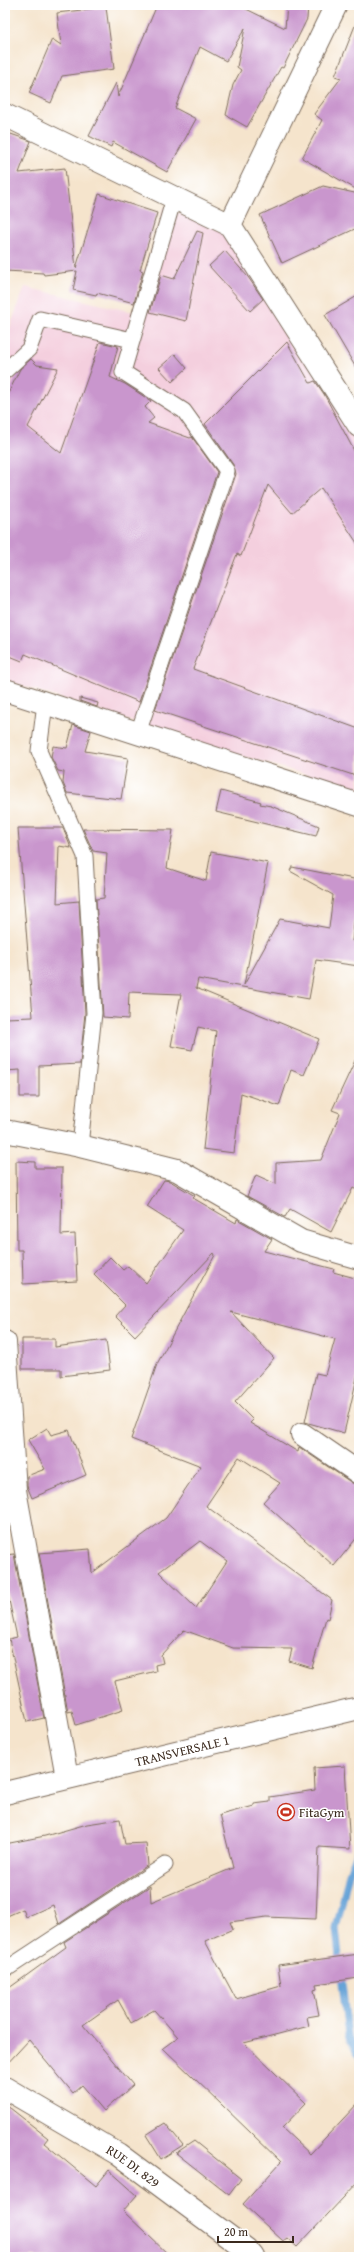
<svg xmlns="http://www.w3.org/2000/svg" width="364" height="2262" font-family="'Gentium Book Plus',serif">
	<style>
		.built { fill: #f4cfde }
		.lines { fill: none; stroke-linecap: round; stroke-linejoin: round }
		.stream { stroke: #66a3d7; stroke-width: 7 }
		.building { fill: #c996cd; fill-rule: evenodd }
		.lane-casing { stroke: #7c6b5b; stroke-width: 17 }
		.street-casing { stroke: #7c6b5b; stroke-width: 24 }
		.secondary-casing { stroke: #7c6b5b; stroke-width: 24 }
		.lane { stroke: #fff; stroke-width: 15 }
		.street { stroke: #fff; stroke-width: 22 }
		.secondary { stroke: #fff; stroke-width: 22 }
		.labels { text-anchor: middle; stroke-width: 3; stroke-linejoin: round; paint-order: stroke }
		.street-label { font-size: 13px; fill: #3b2a1e; stroke: #fff }
		.poi-label { font-size: 13px; fill: #3b2a1e; stroke: #fff; text-anchor: start }
	</style>
	<rect width="100%" height="100%" fill="#fff"/>
	<filter id="ink" filterUnits="userSpaceOnUse"><feTurbulence type="fractalNoise" baseFrequency=".025" numOctaves="2"/><feDisplacementMap in="SourceGraphic" scale="8" xChannelSelector="R" yChannelSelector="G"/><feConvolveMatrix kernelMatrix="1 2 1 2 8 2 1 2 1" color-interpolation-filters="sRGB"/></filter>
	<filter id="wash" filterUnits="userSpaceOnUse"><feTurbulence type="fractalNoise" baseFrequency=".012" numOctaves="4" result="noise"/><feDisplacementMap in="SourceGraphic" scale="16" xChannelSelector="R" yChannelSelector="G"/><feGaussianBlur stdDeviation="0.9" result="paint"/><feColorMatrix in="noise" values="0 0 0 0 0 0 0 0 0 0 0 0 0 0 0 0 0 1.4 0 .05"/><feComposite in="paint" operator="in"/></filter>
	<g filter="url(#wash)">
		<rect width="100%" height="100%" fill="#f5e4cc"/>
		<path class="built" d="M164,207L224,232L315,372L359,445V790L197,743L5,680V340L25,287L134,312Z"/>
		<g class="lines">
			<path class="stream" d="M359,1848L349,1873L336,1929L348,2036L359,2055"/>
		</g>
		<g id="blocks">
			<path class="building" d="M157,5H238L285,28L287,5H308L307,19L283,68L281,67L247,127L226,115L233,85L241,70L237,67L245,28L226,61L200,47L175,108L196,119L167,172L113,142L111,147L89,136L116,83L118,97Z
				M106,7L114,69L62,76L51,103L29,93L52,39L61,45L57,13Z
				M358,18H359V191L302,158L322,120L314,114L341,78L335,76Z
				M5,132L31,141L19,173L65,168L76,268L99,194L157,213L140,270L143,271L134,303L97,293L96,295L73,290L77,271L44,275L43,273L5,271Z
				M323,186L359,194V227L282,263L260,215Z
				M197,231L203,233L186,321L150,312L161,275L174,279Z
				M225,251L248,277L263,299L250,311L209,266Z
				M359,295V373L325,315Z
				M100,342L118,346L110,377L125,384L151,401L145,407L154,418L148,423L190,438L192,437L217,472L139,702L25,654L22,661L5,654V400L20,369L31,359L37,365L58,368L28,427L61,453Z
				M287,342L310,383L315,381L324,394L359,460V546L321,488L292,513L268,485L241,556L237,554L193,669L359,729V777L155,710L236,474L234,466L205,424Z
				M175,354L187,368L172,382L159,368Z
				M80,698L98,703L97,707L80,701Z
				M73,725L91,731L85,751L128,758L121,799L67,793L63,783L64,772L58,771L51,757L53,746L67,748Z
				M221,791L261,802L260,804L271,806L319,826L316,836L216,812Z
				M18,828H63L71,848L59,846L57,903L79,901L85,1013L80,1064L39,1066V1097H20V1070L5,1071V1018L33,1017Z
				M83,829L173,830L167,868L206,881L211,852L268,863L244,985L280,919L329,928L333,895L290,871L292,867L359,880L352,941L359,942V966L316,960L309,999L198,979L196,988L319,1039L304,1075L291,1070L279,1106L241,1093L234,1153L203,1149L216,1031L198,1027L192,1050L171,1046L181,994L129,992L128,1019L103,1017L96,899L104,898L107,853L93,851Z
				M359,1052V1191L353,1188L331,1232L290,1209L285,1217L247,1196L256,1175L276,1184V1163L321,1160L340,1113L332,1110Z
				M16,1161L35,1162V1168H62L61,1235L75,1234L77,1281L23,1284L22,1250H17Z
				M164,1180L170,1181L195,1196L193,1198L236,1223L237,1219L272,1239L264,1251L334,1269L333,1272L359,1279V1369L344,1433L305,1422L316,1373L325,1375L335,1339L231,1312L274,1358L235,1402L253,1420L250,1423L298,1452L299,1447L352,1483L359,1485V1535L334,1566L263,1502L280,1483L239,1457L206,1506L332,1600L328,1619L326,1618L312,1668L289,1661L292,1649L233,1648L184,1630L161,1655L163,1663L155,1665L156,1671L115,1681L123,1710L76,1725L72,1711L68,1712L39,1553L90,1549L92,1573L166,1518L201,1466L131,1439L157,1364L215,1255L214,1253L135,1336L115,1316L125,1305L94,1274L110,1257L123,1270L128,1266L146,1283L183,1230L147,1207ZM200,1541L227,1561L196,1608L159,1572Z
				M22,1339H55V1347L106,1340L110,1370L61,1376V1369H22Z
				M47,1428L51,1435L69,1430L86,1475L32,1498L27,1486V1476L45,1469L28,1440Z
				M14,1554L44,1718L27,1722L9,1639L17,1637L5,1582V1555Z
				M345,1766L350,1849L319,1847L316,1919L266,1917L230,1922L233,1929L205,1941L236,1999L281,1986L278,1965L359,1954V1978L316,1984L317,1989L314,1990L319,2015L307,2017L309,2026L244,2043L306,2103L282,2128L310,2154L359,2102V2181L297,2247L287,2238L283,2241L243,2204L281,2162L163,2048L178,2037L154,2010L131,2023L118,2000L83,2025L133,2085L104,2111L82,2085L73,2093L29,2040L5,2066V1991L66,1947L64,1942L150,1886L151,1902L233,1868L220,1815L254,1806V1804L270,1802V1797L315,1790L314,1768Z
				M120,1819L125,1844L146,1843L148,1865L59,1924L53,1905L26,1917L23,1909L5,1917V1844L45,1836L87,1824Z
				M5,2104L48,2138L44,2143L96,2186L109,2170L137,2195L123,2211L171,2257H5Z
				M165,2123L183,2145L161,2159L146,2135Z
				M194,2141L241,2179L229,2195L176,2153Z"/>
		</g>
	</g>
	<g filter="url(#ink)">
		<use href="#blocks" fill-opacity="0" stroke="#7c6b5b" stroke-width="1"/>
		<g class="lines">
			<g class="lane-casing">
				<path id="lane" d="M5,371L29,349L40,319L132,340
					M45,703L39,751L85,856L94,1013L80,1146
					M138,733L227,471L184,411L123,372L174,198
					M5,1970L165,1865"/>
			</g>
			<g class="street-casing">
				<path id="street" d="M5,115L230,225L359,426
					M230,225L336,5
					M5,690L359,805
					M5,1131L80,1146L177,1170L301,1241L359,1258
					M5,1342L15,1490L67,1777
					M302,1434L359,1473"/>
			</g>
			<g class="secondary-casing">
				<g id="secondary">
					<path id="s1" d="M5,1793L359,1708"/>
					<path id="s2" d="M5,2088L118,2154L246,2249L253,2257"/>
				</g>
			</g>
			<use href="#lane" class="lane"/>
			<use href="#street" class="street"/>
			<use href="#secondary" class="secondary"/>
		</g>
	</g>
	<defs>
		<g id="stadium-ring" transform="scale(0.9)"><circle r="9.5" fill="#fff" stroke="#c8321e" stroke-width="1.5"/><path d="M0-5a6.5 5 0 1 0 0 10a6.5 5 0 1 0 0-10ZM-3.5-1.8h7v3.6h-7Z" fill="#c8321e"/></g>
	</defs>
	<g fill-rule="evenodd">
		<use href="#stadium-ring" x="286" y="1812"/>
	</g>
	<g class="labels">
		<g class="street-label">
			<text dy="5" stroke="none"><textPath href="#s1" startOffset="182">TRANSVERSALE 1</textPath></text>
			<text dy="5" stroke="none"><textPath href="#s2" startOffset="150">RUE DI. 829</textPath></text>
		</g>
		<g class="poi-label">
			<text x="299" y="1817">FitaGym</text>
		</g>
	</g>
	<rect width="364" height="2262" fill="none" stroke="#fff" stroke-width="20"/>
	<path d="M218 2236v6h75v-6" fill="none" stroke="#3b2a1e" stroke-width="2"/>
	<text x="224" y="2236" font-size="12" fill="#3b2a1e" stroke="#ffffff" stroke-width="3" paint-order="stroke">20 m</text>
</svg>
